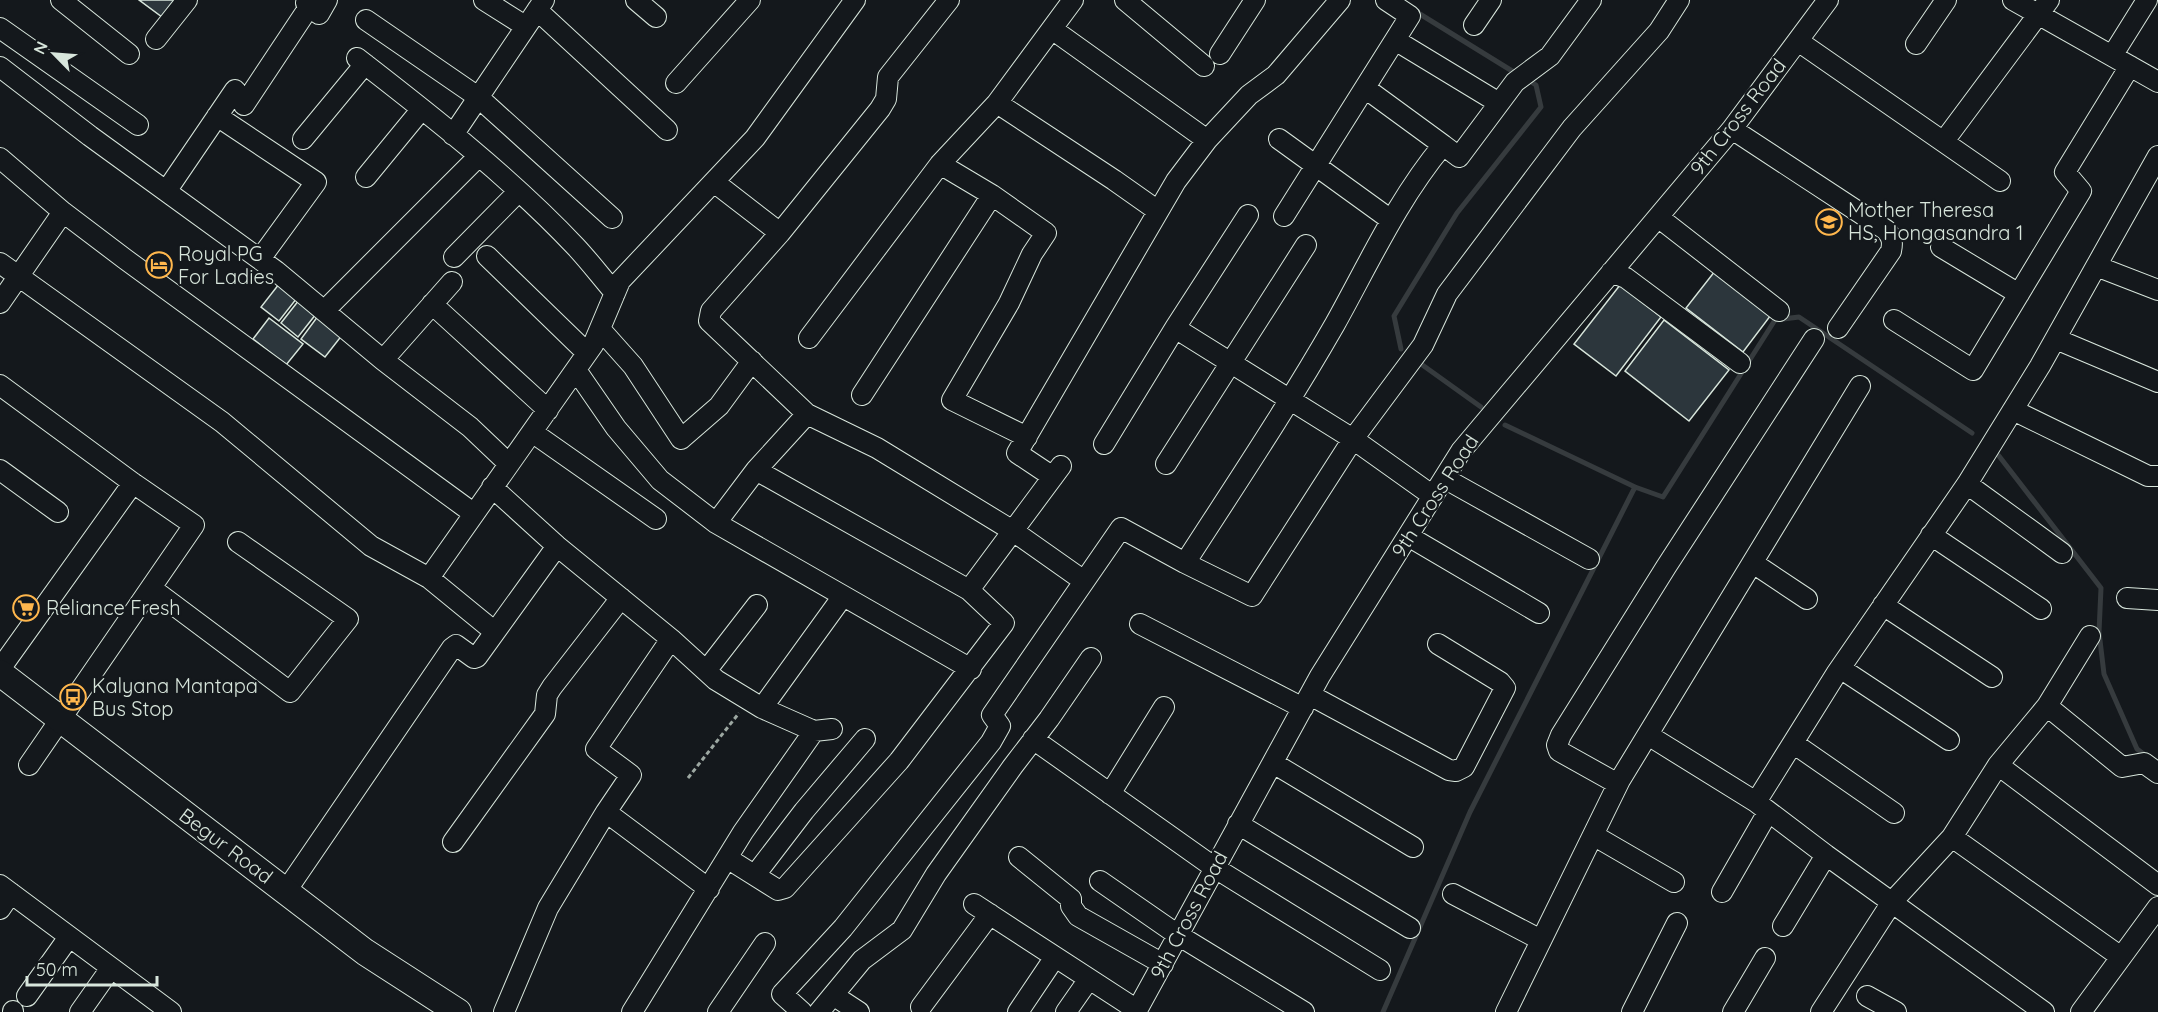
<svg xmlns="http://www.w3.org/2000/svg" width="2158" height="1012" font-family="Quicksand,sans-serif">
	<style>
		.lines { fill: none; stroke-linecap: round; stroke-linejoin: round }
		.stream { stroke: #363b3e; stroke-width: 5 }
		.building { fill: #2c363c; stroke: #d8e6dc; stroke-width: 1.5 }
		.minor-casing { stroke: #d8e6dc; stroke-width: 22 }
		.major-casing { stroke: #d8e6dc; stroke-width: 28 }
		.path { stroke: #9da8a2; stroke-width: 3; stroke-dasharray: 4.5 3; stroke-linecap: butt }
		.minor { stroke: #14181c; stroke-width: 20 }
		.major { stroke: #14181c; stroke-width: 26 }
		.labels { text-anchor: middle; stroke-width: 4.5; stroke-linejoin: round; paint-order: stroke }
		.street-label { font-size: 20px; fill: #d8e6dc; stroke: #14181c }
		.poi-label { font-size: 20px; fill: #d8e6dc; stroke: #14181c; text-anchor: start }
	</style>
	<rect width="100%" height="100%" fill="#14181c"/>
	<g class="lines">
		<path class="stream" d="M1415,11L1517,74
			M1401,349L1394,316L1457,213L1541,107L1536,85L1525,78
			M1421,364L1481,407
			M1505,425L1635,487L1663,497L1775,320L1799,317L1972,433
			M1999,456L2101,588L2099,632L2104,674L2137,749L2149,758
			M1383,1012L1470,812L1635,487"/>
	</g>
	<path class="building" d="M139,0H175L162,17Z
		M1715,271L1771,315L1743,352L1686,308Z
		M279,284L297,298L279,321L261,307Z
		M1620,285L1661,317L1616,376L1574,344Z
		M299,300L316,314L298,337L281,323Z
		M318,316L343,334L325,357L301,339Z
		M269,318L303,344L286,365L253,339Z
		M1664,320L1729,370L1689,421L1625,371Z"/>
	<g class="lines">
		<g class="minor-casing">
			<path id="minor" d="M61,0L129,54
				M484,0L525,26
				M636,0L656,17
				M949,0L888,77L886,99L880,109L780,233L711,311L709,321L807,414L877,448L1013,531L1084,581
				M1125,0L1204,66
				M2013,0L2158,82
				M306,3L319,14L327,0
				M537,10L667,130
				M366,20L478,97L612,218
				M1474,25L1491,0
				M0,28L138,125
				M1052,29L1207,140
				M156,39L187,0
				M1395,40L1499,103
				M1798,41L2000,181
				M1916,44L1946,0
				M1220,54L1255,0
				M2112,56L2147,0
				M357,58C432,116 511,178 576,247C590,262 602,278 615,293
				M0,67L90,136L276,271L383,360L470,427L509,464
				M676,83L750,0
				M1365,88L1443,145
				M997,103L1114,180L1158,211
				M244,105L309,7
				M217,116L316,182L260,259
				M1732,129L1886,230C1892,237 1893,242 1891,251L1838,328
				M453,135L544,0
				M303,139L365,64
				M1279,139L1391,220
				M1944,141L2049,0
				M0,158L63,212L125,259L473,513
				M366,177L421,110
				M714,182L780,233
				M167,190L235,90
				M992,195L1046,233L1032,254L1009,303L952,400L1027,437
				M1284,216L1410,16L1386,0
				M1658,217L1779,311
				M1941,247L2019,294
				M487,256L587,353
				M454,257L518,192
				M0,263L222,422L371,546L429,578L495,632
				M2096,266L2158,290
				M1611,272L1626,278L1740,363
				M0,303L63,212
				M432,304L548,410
				M324,311L478,157
				M1894,320L1973,370L2081,191L2065,172L2130,66
				M1175,328L1353,439L1433,496
				M600,329L633,366L681,439L719,406L752,361
				M809,338L940,164L997,103L1073,0
				M2056,339L2158,382
				M383,360L452,282
				M576,370L616,428L660,480L716,523L971,669
				M0,385L133,483L194,525L29,765
				M862,395L992,195L940,164
				M2013,410L2148,476H2158
				M532,432L656,519
				M1104,444L1175,328L1248,215
				M1166,464L1306,245
				M0,470L58,512
				M1053,477L1017,453L1176,181L1207,140L1249,95L1276,75L1340,0
				M1444,478L1589,559
				M1967,484L2062,553
				M492,487L557,546L671,639L716,680L762,708L814,731L832,729
				M716,523L756,470L807,414
				M1931,535L2041,609
				M1408,536L1539,613
				M1185,563C1236,484 1288,406 1335,324C1369,263 1398,199 1443,145L1459,157L1515,82L1550,56L1591,0
				M1753,563L1807,599
				M429,578L593,345L620,281L755,138L855,0
				M151,588L290,692L348,619L238,542
				M969,590L1061,466
				M2127,598L2158,600
				M1883,605L1992,677
				M1140,624L1303,708
				M1840,668L1949,740
				M0,669L133,483
				M706,671L757,605
				M1310,695L1449,770L1456,771L1464,767L1505,688L1500,682L1438,644
				M2047,706L2122,767L2144,763L2158,773
				M762,708L843,596
				M1648,735L1756,802L1826,855L2044,1012
				M1033,739L1215,868L1380,970
				M1793,743L1894,813
				M1273,763L1413,847
				M1998,765L2158,885
				M1618,784L1559,751L1557,745L1561,735L1666,567L1814,339
				M1110,794L1164,707
				M1756,802L1836,674L1967,484L2040,366L2158,156
				M606,812L709,889
				M1238,824L1410,928
				M1593,835L1674,882
				M1952,837L2121,957
				M453,842L545,714L547,695L552,687L621,598
				M1019,857L1071,899V906L1078,916L1163,964
				M727,858L778,890L785,888L899,761L1004,623L969,590L756,470
				M755,875L804,811L865,739
				M1100,881L1178,935L1304,1012
				M0,885L171,1012
				M286,891L452,648L456,645L474,658L477,657L557,546
				M1722,892L1768,812
				M1453,894L1541,940
				M974,904L1137,1010
				M0,909L11,893
				M1783,926L1826,855
				M833,995L859,1012
				M27,996L69,937
				M1867,996L1896,1012
				M921,1007L990,914
				M13,1012V1011
				M80,1012L111,968
				M504,1012L548,908L606,812L631,775L596,749L671,639
				M632,1012L743,832L814,731
				M718,1012L765,943
				M802,1012L782,994L843,928L991,742L1000,726L992,715L1121,528L1185,563L1252,596L1353,439L1423,345L1447,294L1572,128L1659,31L1679,0
				M819,1012L862,960L902,930L936,874L1013,766L1049,719L1091,658
				M1018,1012L1055,957
				M1066,1012L1089,979
				M1136,1012L1320,676L1461,451L1732,129L1828,0
				M1506,1012L1620,780L1860,386
				M1632,1012L1677,923
				M1733,1012L1765,958
				M1821,1012L1892,902L1952,837L1998,765L2047,706L2090,636
				M2081,1012L2158,907"/>
		</g>
		<g class="major-casing">
			<path id="major" d="M0,673L365,952L458,1012"/>
		</g>
		<path class="path" d="M688,778L739,713"/>
		<use href="#minor" class="minor"/>
		<use href="#major" class="major"/>
	</g>
	<defs>
		<g id="school-ring" transform="scale(1.35)"><circle r="9.5" fill="#14181c" stroke="#ffb74d" stroke-width="1.5"/><path d="M0-5L7-2L0 1L-7-2ZM-4 1L0 2.5L4 1V4Q0 6-4 4Z" fill="#ffb74d"/></g>
		<g id="hotel-ring" transform="scale(1.35)"><circle r="9.5" fill="#14181c" stroke="#ffb74d" stroke-width="1.5"/><path d="M-6-4.5h1.5V1H6V5H4.5V3h-9V5H-6ZM-4 0a1.8 1.8 0 1 1 3.6 0ZM.5 0V-2.5h3Q6-2.5 6 0Z" fill="#ffb74d"/></g>
		<g id="supermarket-ring" transform="scale(1.35)"><circle r="9.5" fill="#14181c" stroke="#ffb74d" stroke-width="1.5"/><path d="M-6-5.5h2.5l.6 2H6L4.5 2H-2.5L-4.4-4H-6ZM-1.5 3.2a1.3 1.3 0 1 0 .1 0ZM3 3.2a1.3 1.3 0 1 0 .1 0Z" fill="#ffb74d"/></g>
		<g id="bus-ring" transform="scale(1.35)"><circle r="9.5" fill="#14181c" stroke="#ffb74d" stroke-width="1.5"/><path d="M-5-6H5V4H4V6H2V4H-2V6H-4V4H-5ZM-3.5-4V0h7V-4ZM-3.5 1.2v1.5H-2V1.2ZM2 1.2v1.5H3.5V1.2Z" fill="#ffb74d"/></g>
	</defs>
	<g fill-rule="evenodd">
		<use href="#school-ring" x="1829" y="222"/>
		<use href="#hotel-ring" x="159" y="265"/>
		<use href="#supermarket-ring" x="26" y="608"/>
		<use href="#bus-ring" x="73" y="697"/>
	</g>
	<g class="labels">
		<g class="street-label">
			<text transform="translate(1738 117) rotate(-52)" y="7">9th Cross Road</text>
			<text transform="translate(1435 496) rotate(-57)" y="7">9th Cross Road</text>
			<text transform="translate(226 846) rotate(37)" y="7">Begur Road</text>
			<text transform="translate(1189 915) rotate(-62)" y="7">9th Cross Road</text>
		</g>
		<g class="poi-label">
			<text x="1848" y="217">Mother Theresa<tspan x="1848" dy="23">HS, Hongasandra 1</tspan></text>
			<text x="178" y="261">Royal PG<tspan x="178" dy="23">For Ladies</tspan></text>
			<text x="46" y="615">Reliance Fresh</text>
			<text x="92" y="693">Kalyana Mantapa<tspan x="92" dy="23">Bus Stop</tspan></text>
		</g>
	</g>
	<g transform="translate(54 54) rotate(295)" stroke="#14181c" stroke-width="4.5" paint-order="stroke">
	<path d="M0-4.5L10 22L0 15L-10 22Z" fill="#d8e6dc"/>
	<text y="-9" font-size="16" font-weight="bold" text-anchor="middle" fill="#d8e6dc">N</text>
	</g>
	<path d="M27 976v9h130v-9" fill="none" stroke="#d8e6dc" stroke-width="3"/>
	<text x="36" y="976" font-size="18" fill="#d8e6dc" stroke="#14181c" stroke-width="4.5" paint-order="stroke">50 m</text>
</svg>
